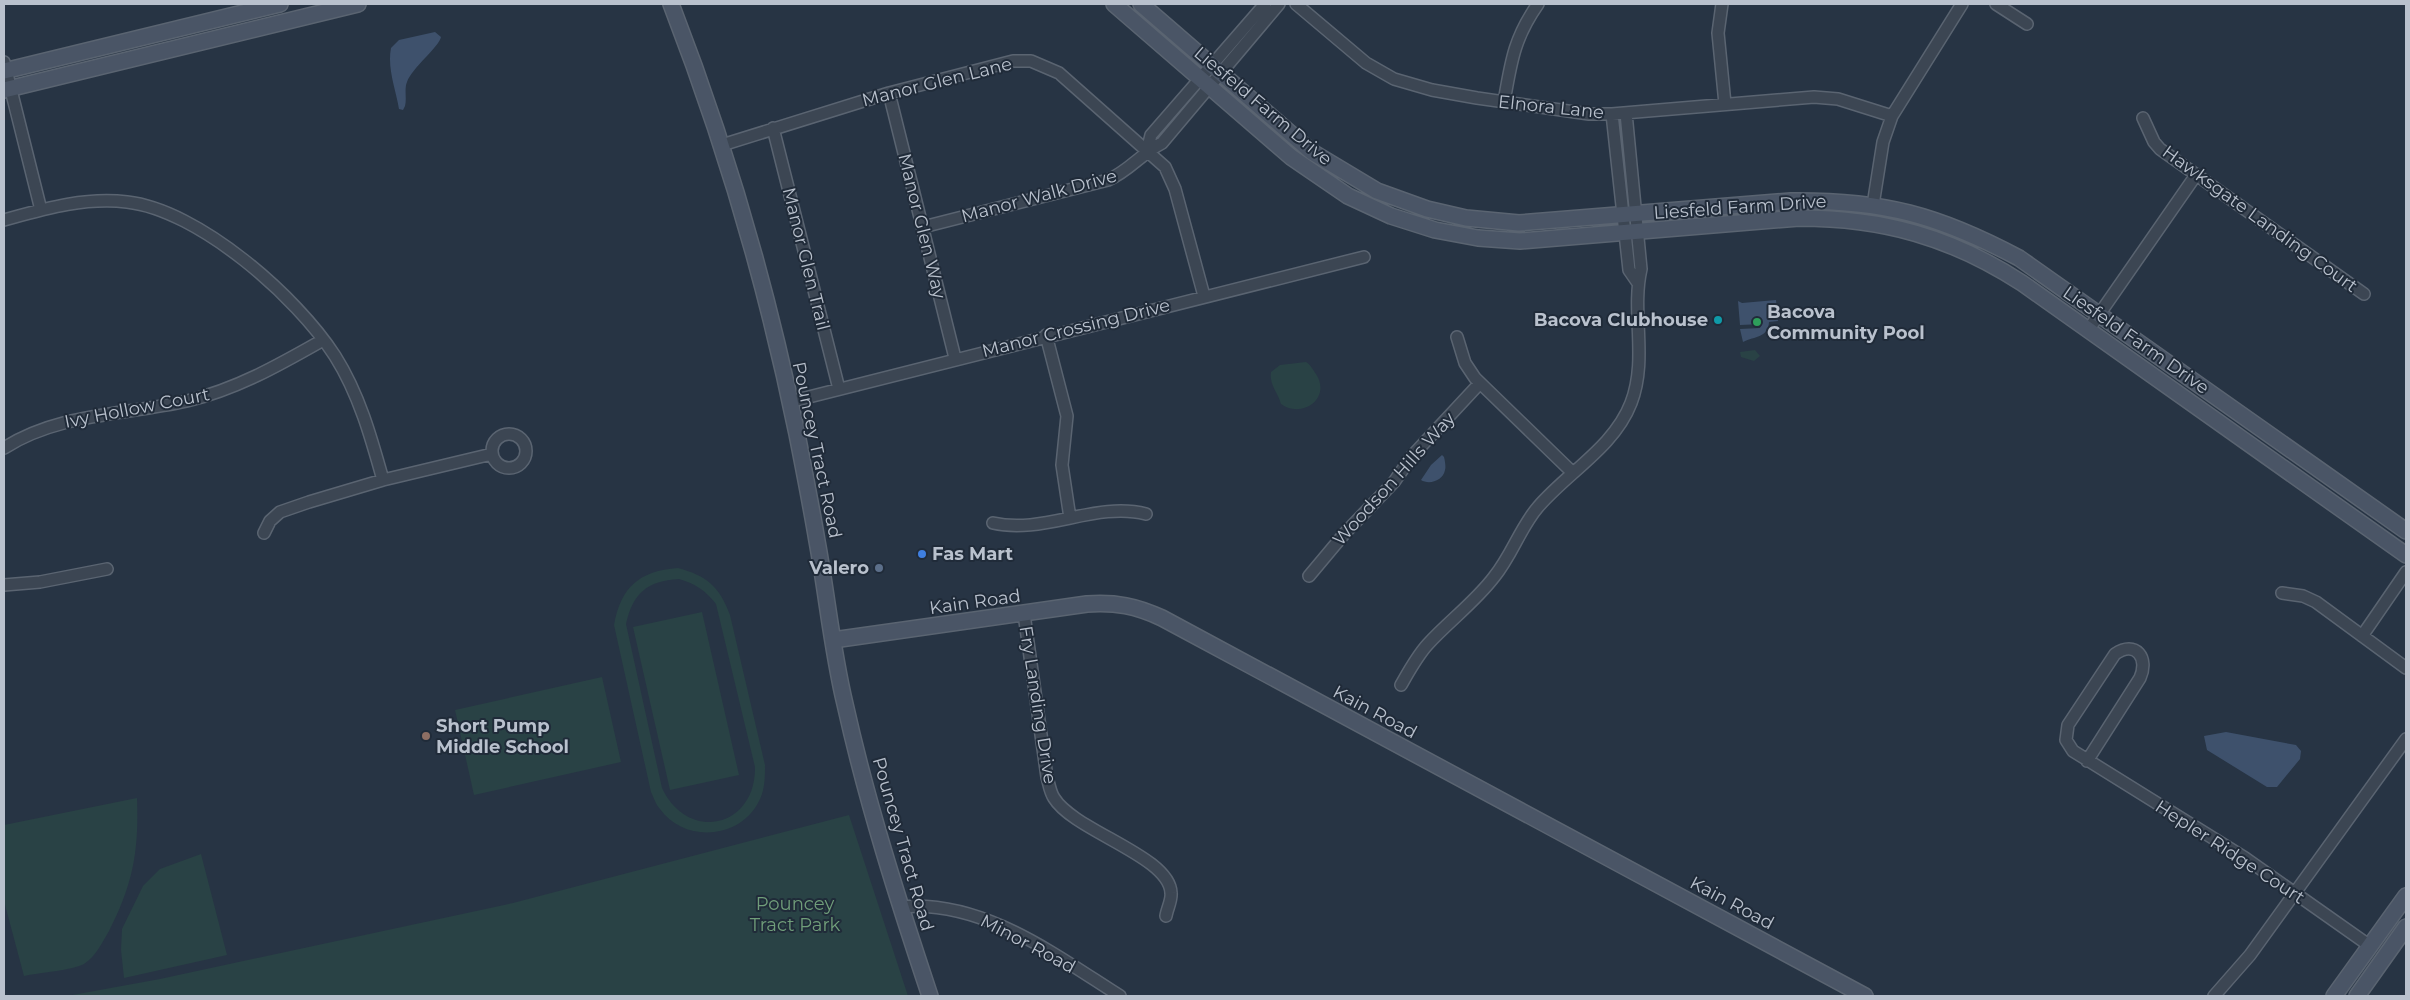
<svg xmlns="http://www.w3.org/2000/svg" width="2410" height="1000" font-family="Montserrat,sans-serif">
	<style>
		.green { fill: #294245; fill-rule: evenodd }
		.water { fill: #3e516c }
		.lines { fill: none; stroke-linecap: round; stroke-linejoin: round }
		.street-casing { stroke: #5a6471; stroke-width: 14 }
		.secondary-casing { stroke: #5a6471; stroke-width: 18 }
		.street { stroke: #3c4653; stroke-width: 11 }
		.secondary { stroke: #4a5566; stroke-width: 15 }
		.culture-dot { fill: #0f9aa8; stroke: #202b39; stroke-width: 2 }
		.leisure-dot { fill: #2e9e5b; stroke: #202b39; stroke-width: 2 }
		.shop-dot { fill: #3f7fe0; stroke: #202b39; stroke-width: 2 }
		.service-dot { fill: #5c6f8a; stroke: #202b39; stroke-width: 2 }
		.education-dot { fill: #8d6e63; stroke: #202b39; stroke-width: 2 }
		.labels { text-anchor: middle; stroke-width: 4; stroke-linejoin: round; paint-order: stroke }
		.street-label { font-size: 18px; fill: #b9c1cd; stroke: #202b39 }
		.poi-label { font-size: 18px; font-weight: bold; fill: #b9c1cd; stroke: #202b39; text-anchor: start }
		.park-label { font-size: 18px; fill: #709e7a; stroke: #202b39 }
	</style>
	<rect width="100%" height="100%" fill="#273444"/>
	<path class="green" d="M1755,350L1760,356L1754,361L1741,357L1740,352Z
		M1306,362C1311,365 1313,370 1316,374C1332,399 1301,419 1281,404C1278,392 1269,385 1271,372L1280,365Z
		M678,568C707,576 719,586 730,615L765,765C765,778 765,791 758,803C739,839 684,843 660,809C656,805 654,798 651,792L614,625C621,587 639,571 678,568ZM679,579C696,584 705,590 716,604L755,767C756,828 688,843 662,788L626,624C633,593 647,581 679,579Z
		M702,612L739,775L670,790L633,627Z
		M602,677L621,762L474,795L455,710Z
		M137,798C139,851 133,884 109,931C102,943 96,956 84,964C74,970 37,973 24,976L4,901V825Z
		M849,815L908,996H67L160,979L513,903Z
		M201,854L227,955L124,978L121,950L122,929L143,886L160,869Z"/>
	<path class="water" d="M435,32L441,37C439,47 412,68 407,82C404,89 407,99 405,106L403,110L399,109C396,90 387,69 391,48L399,40Z
		M1776,300L1778,321L1769,322C1768,338 1755,336 1743,342L1740,329L1760,328L1762,324L1740,325L1738,301L1742,303Z
		M1442,455L1444,457C1445,461 1446,467 1445,470C1443,481 1429,485 1421,480L1431,465Z
		M2226,732L2296,745L2301,751L2300,759L2277,787H2267L2207,750L2204,736Z"/>
	<g class="lines">
		<g class="street-casing">
			<path id="street" d="M1296,4L1366,63L1394,79L1432,90L1477,98L1589,114H1612L1814,97L1838,99L1892,116
				M1722,4L1718,33L1725,104
				M1996,4L2027,24
				M4,62L41,210
				M889,93L955,358
				M1504,102C1511,62 1514,38 1538,4
				M1612,114L1629,270L1638,283
				M2143,118L2154,142L2160,149L2364,294
				M773,128L839,389
				M722,145L889,93L1013,61H1031L1059,73L1165,167L1175,189L1204,296
				M1147,151L1151,135L1265,4
				M1873,205L1883,142L1892,116L1962,4
				M4,220C44,209 84,197 127,202C199,210 297,297 335,356C359,394 371,437 383,480
				M923,227L1108,180C1129,171 1142,153 1162,143L1279,4
				M2089,329L2196,175
				M1046,335L1067,416L1062,465L1070,518
				M1457,337L1465,363L1475,378L1573,473
				M789,402L1364,257
				M492 451a17 17 0 1 1 34 0a17 17 0 1 1-34 0Z
				M4,448C59,413 125,415 187,401C237,389 279,365 323,340
				M993,523C1043,535 1096,501 1146,514
				M264,533L270,521L280,512L309,502L383,480L492,454
				M1309,576L1345,533L1394,482L1412,456L1480,383
				M4,585L40,582L107,569
				M2282,593L2303,596L2316,602L2406,668
				M1024,614L1047,777C1049,784 1050,792 1054,798C1074,831 1170,856 1171,893C1172,900 1167,909 1166,916
				M2362,636L2406,572
				M1401,685C1409,671 1417,656 1428,644C1449,621 1475,602 1494,577C1512,555 1520,528 1538,507C1568,472 1614,447 1631,403C1648,359 1631,313 1641,269L1626,113
				M2087,761L2140,678C2149,658 2136,640 2115,654L2068,725L2066,740L2073,751L2245,858L2370,946
				M901,907C982,899 1055,955 1120,996
				M2214,996L2250,955L2406,739"/>
		</g>
		<g class="secondary-casing">
			<path id="secondary" d="M671,4C725,143 767,287 797,434C804,470 811,505 817,541C827,595 832,650 845,704C867,803 898,900 930,996
				M1114,4L1291,157L1348,196L1391,216L1435,230L1478,238L1520,241L1799,218C1883,218 1951,237 2022,283L2406,555
				M1141,4L1312,152L1377,191L1427,209L1466,218L1519,223L1791,201C1883,200 1938,215 2019,258L2406,531
				M4,71L280,4
				M4,90L358,4
				M833,640L1087,604C1116,602 1136,606 1162,618L1865,996
				M2334,996L2406,896
				M2357,996L2406,927"/>
		</g>
		<use href="#street" class="street"/>
		<use href="#secondary" class="secondary"/>
	</g>
	<circle class="culture-dot" cx="1718" cy="320" r="5"/>
	<circle class="leisure-dot" cx="1757" cy="322" r="5"/>
	<circle class="shop-dot" cx="922" cy="554" r="5"/>
	<circle class="service-dot" cx="879" cy="568" r="5"/>
	<circle class="education-dot" cx="426" cy="736" r="5"/>
	<g class="labels">
		<g class="street-label">
			<text transform="translate(937 82) rotate(-14)" y="6">Manor Glen Lane</text>
			<text transform="translate(1263 106) rotate(40)" y="6">Liesfeld Farm Drive</text>
			<text transform="translate(1551 107) rotate(6)" y="6">Elnora Lane</text>
			<text transform="translate(1039 196) rotate(-15)" y="6">Manor Walk Drive</text>
			<text transform="translate(1740 207) rotate(-4)" y="6">Liesfeld Farm Drive</text>
			<text transform="translate(2260 219) rotate(36)" y="6">Hawksgate Landing Court</text>
			<text transform="translate(922 226) rotate(76)" y="6">Manor Glen Way</text>
			<text transform="translate(806 259) rotate(76)" y="6">Manor Glen Trail</text>
			<text transform="translate(1076 328) rotate(-14)" y="6">Manor Crossing Drive</text>
			<text transform="translate(2136 340) rotate(35)" y="6">Liesfeld Farm Drive</text>
			<text transform="translate(137 408) rotate(-11)" y="6">Ivy Hollow Court</text>
			<text transform="translate(817 450) rotate(78)" y="6">Pouncey Tract Road</text>
			<text transform="translate(1394 479) rotate(-48)" y="6">Woodson Hills Way</text>
			<text transform="translate(975 602) rotate(-8)" y="6">Kain Road</text>
			<text transform="translate(1038 705) rotate(81)" y="6">Fry Landing Drive</text>
			<text transform="translate(1375 712) rotate(28)" y="6">Kain Road</text>
			<text transform="translate(903 844) rotate(74)" y="6">Pouncey Tract Road</text>
			<text transform="translate(2230 852) rotate(33)" y="6">Hepler Ridge Court</text>
			<text transform="translate(1732 903) rotate(28)" y="6">Kain Road</text>
			<text transform="translate(1028 944) rotate(28)" y="6">Minor Road</text>
		</g>
		<g class="poi-label">
			<text x="1767" y="318">Bacova<tspan x="1767" dy="21">Community Pool</tspan></text>
			<text x="1708" y="326" text-anchor="end">Bacova Clubhouse</text>
			<text x="932" y="560">Fas Mart</text>
			<text x="869" y="574" text-anchor="end">Valero</text>
			<text x="436" y="732">Short Pump<tspan x="436" dy="21">Middle School</tspan></text>
		</g>
		<g class="park-label">
			<text x="795" y="910">Pouncey<tspan x="795" dy="21">Tract Park</tspan></text>
		</g>
	</g>
	<rect width="2410" height="1000" fill="none" stroke="#b9c1cd" stroke-width="10"/>
</svg>
